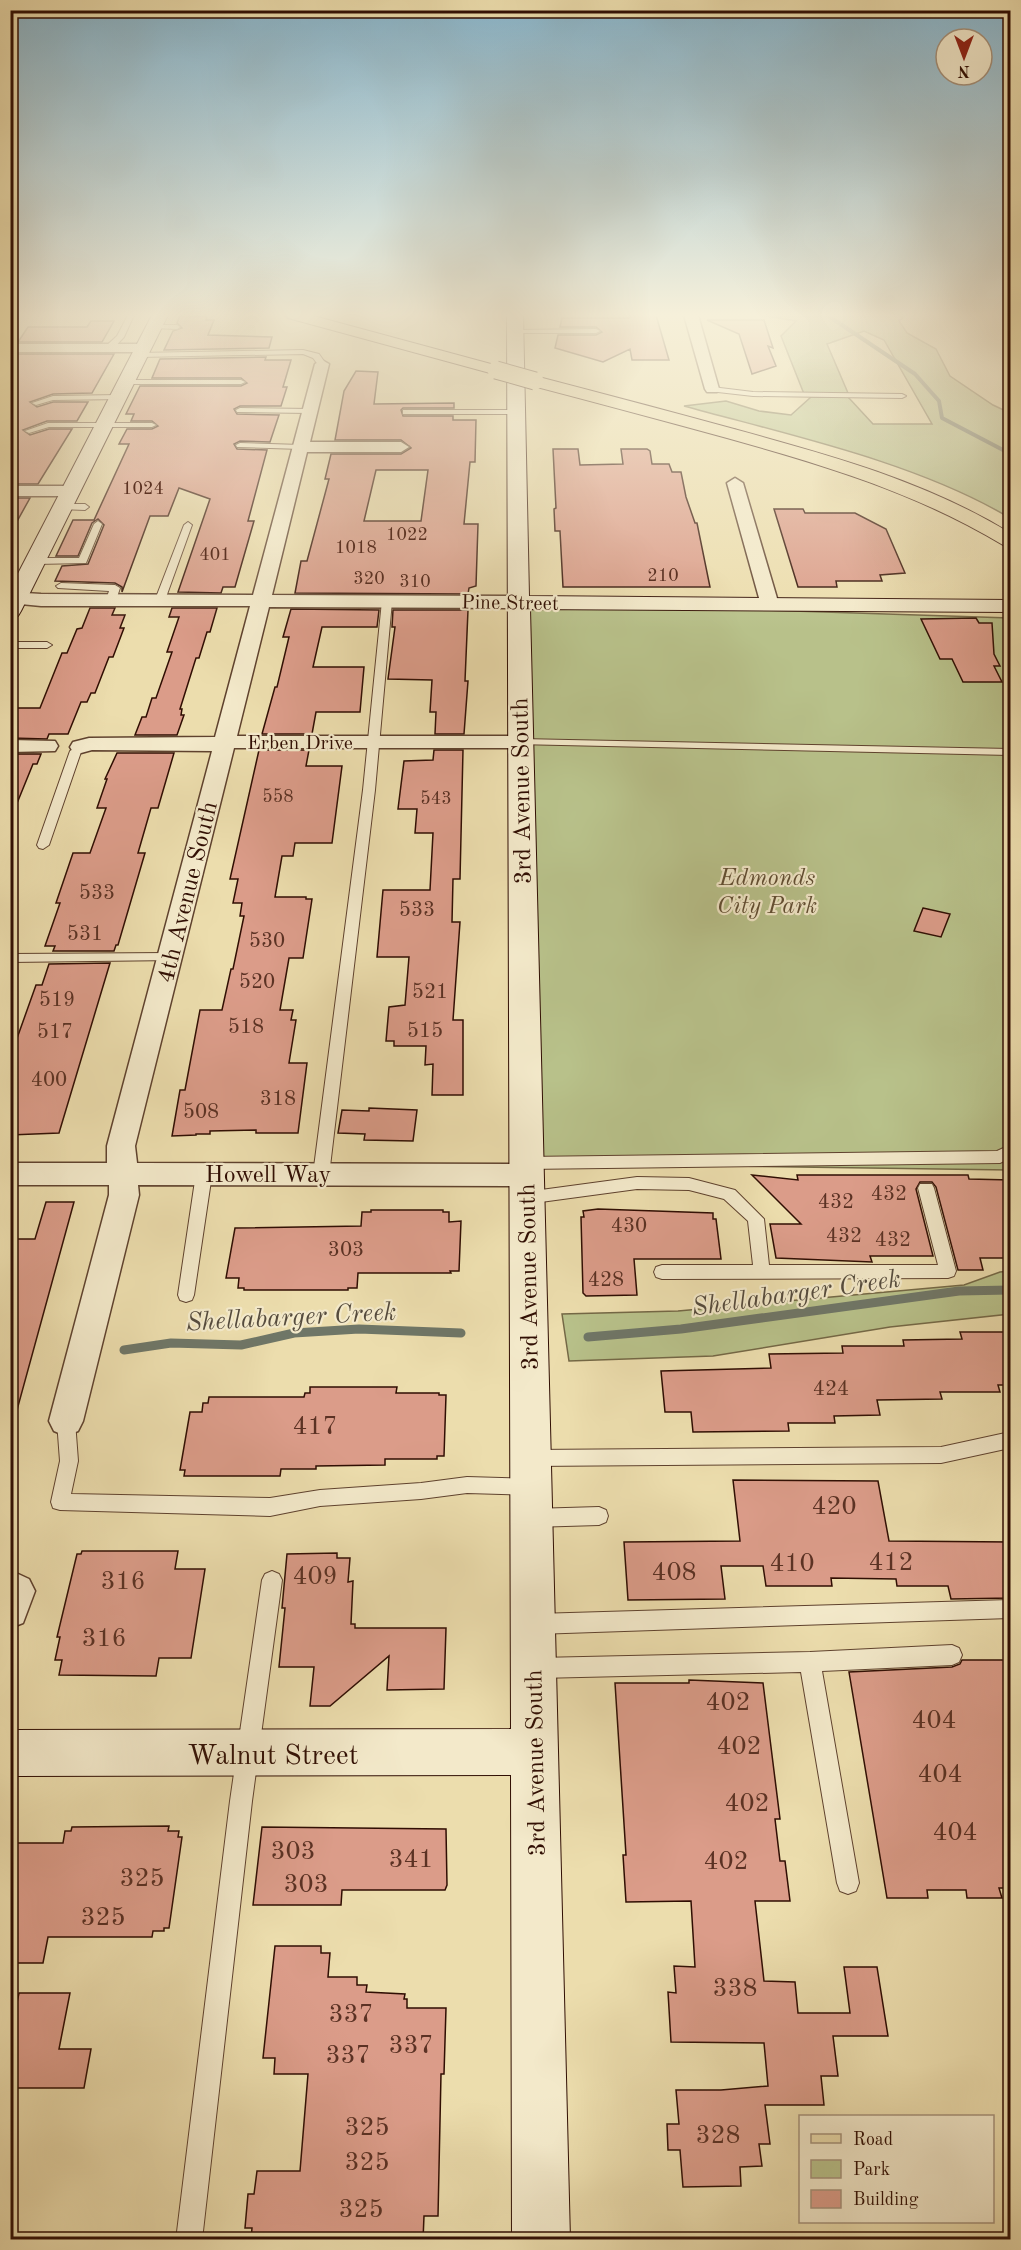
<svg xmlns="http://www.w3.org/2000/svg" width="1021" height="2250" font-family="'Old Standard TT',serif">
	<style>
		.green { fill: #b8c18a; stroke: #746846; stroke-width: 1.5 }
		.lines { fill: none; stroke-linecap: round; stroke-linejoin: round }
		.stream-far1 { stroke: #6f7667; stroke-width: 4 }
		.stream { stroke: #6f7667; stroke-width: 9 }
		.building { fill: #db9c89; stroke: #300e03; stroke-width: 1.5; fill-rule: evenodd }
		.lane-casing { stroke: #5f422e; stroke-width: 2 }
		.street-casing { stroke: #5f422e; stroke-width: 3 }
		.secondary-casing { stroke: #300e03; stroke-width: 2 }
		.primary-casing { stroke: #300e03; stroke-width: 2 }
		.lane { fill: #f3e9ca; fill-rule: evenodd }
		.street { fill: #f3e9ca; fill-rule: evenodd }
		.secondary { fill: #f3e9ca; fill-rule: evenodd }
		.primary { fill: #ecddad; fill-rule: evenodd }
		.primary-bridge-casing { stroke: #300e03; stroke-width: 19; stroke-linecap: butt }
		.primary-bridge { stroke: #ecddad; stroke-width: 17 }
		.labels { text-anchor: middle; stroke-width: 4.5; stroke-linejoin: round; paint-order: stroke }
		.far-number-label { font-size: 18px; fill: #5b3224 }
		.far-street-label { font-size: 20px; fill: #300e03; stroke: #f3e9ca }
		.number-label { font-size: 21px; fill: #5b3224 }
		.street-label { font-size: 24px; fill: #300e03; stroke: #f3e9ca }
		.park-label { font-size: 24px; font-style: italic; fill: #604d32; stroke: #f3e9ca }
		.water-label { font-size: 26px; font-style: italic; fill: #554b3d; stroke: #f3e9ca }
		.near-number-label { font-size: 26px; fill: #5b3224 }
		.near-street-label { font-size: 28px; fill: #300e03; stroke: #f3e9ca }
	</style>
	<rect width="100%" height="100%" fill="#ecddad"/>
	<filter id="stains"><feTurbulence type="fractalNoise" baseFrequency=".00333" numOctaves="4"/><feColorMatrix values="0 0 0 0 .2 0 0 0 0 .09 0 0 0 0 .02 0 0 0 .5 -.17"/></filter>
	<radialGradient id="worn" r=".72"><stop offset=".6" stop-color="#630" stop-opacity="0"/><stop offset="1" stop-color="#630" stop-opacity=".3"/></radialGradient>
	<path class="green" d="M760,315H906L899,321L907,333L936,349L950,376L993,405L1010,413V428L1005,431L1010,440V518C916,462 789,435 684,406L726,401L759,411L791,415L811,397H848L873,424H932L884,340L864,331L827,344L848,393L804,394L781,336L796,321Z
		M519,602L1010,618V1170L526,1163Z
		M1010,1271V1314L890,1327L713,1356L569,1361L562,1314L678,1311L964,1285L1000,1272Z"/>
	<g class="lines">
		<path class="stream-far1" d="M827,315L915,374L939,401L942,418L1005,451L1006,468L1010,470"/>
		<path class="stream" d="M588,1337L681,1329L959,1291L1010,1290
			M124,1350L171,1343L241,1345L294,1333L359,1329L461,1333"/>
	</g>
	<path class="building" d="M629,315H656L669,360H632L630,349L603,362L555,348L558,335H596L602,332L596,327H560L562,318H629Z
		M180,316H204L207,317L206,320H214L208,335L272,337L269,348L164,350L173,331L182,328L177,323Z
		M707,320H764L773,348L768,346L776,366L752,374L739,334Z
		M91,321H114L102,342H18L28,327H87Z
		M10,354H114L92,393L53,394L30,402L37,407L53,402H88L77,421H47L23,430L30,435L49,429H72L38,484H10Z
		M266,357L265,360H291L283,387H287L281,406H240L234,409L237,414L279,415L270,442L240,441L234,444L237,449L267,450L248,521H254L235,587H223L221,593L178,592L210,499L179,488L168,516H150L122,592V587L115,583L55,581L62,566L88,564L104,525L98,519L92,523L78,556H56L73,520H94L129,444H119L127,429H152L158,426L152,421H131L134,414H126L140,386H241L247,383L241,378H152L160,359Z
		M356,371L378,372L374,404L454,403V408H403L401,410L403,416H453V420H476L475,462H470L464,524H478L476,586L469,588L468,594L295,593L301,561H307L329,479H325L331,454H401L411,448L401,440H335L344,391ZM376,470H428L421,521H364Z
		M553,449H578L580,465L623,464L621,449H647L650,451L652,464H669L672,472H681L686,497L695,523H697L710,587H563L560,531H555L554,509L556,508Z
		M10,498H30L10,534Z
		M774,509H803L805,513H855L886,529L905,573L880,575L882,581H836L837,587H798Z
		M90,608H115L112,615H125L120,628H124L113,657H109L95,693H91L87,702H81L68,734H49L47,739L10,738V708H40L62,653H67L77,629L82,628Z
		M172,608H217L210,632H207L199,658H196L180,709H182L181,715H184L177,735H135L142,717H146L152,698H156L172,652H167L179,617H169Z
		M291,609L379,610L377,627H322L313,667H364L360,712H316L312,734H262L275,687H277L289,637H283Z
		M393,610H468L465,681H468L464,734H435L436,712H430L432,680L388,679L395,627H392Z
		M976,618L979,623H992L994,654L1000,666H994L1002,682H963L952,659H940L921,619Z
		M259,750H309L306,766H342L332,843H295L293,856H282L275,897H306V899H312L303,958H289L280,1010H293L291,1020H296L289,1063H307L298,1133H256V1130L210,1131V1134H196V1135L172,1136L180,1090H185L200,1010H222L231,969H233L244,916H240L242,903H233L238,879H230Z
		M434,750H463L460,879H453L452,922H460L453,1020H463V1095H432L433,1064L425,1065L426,1046H394V1041H386L389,1007L405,1005L409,957H377L383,890H430L433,833H415L417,809H398L404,761L433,760Z
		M117,753H174L158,808H151L138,853H145L118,945H116L114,951H53L55,946H45L60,903H56L73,853H90L106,808H97L107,779H105Z
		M10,754H41L37,764H33L11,818Z
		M923,908L950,914L941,937L914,931Z
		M110,963L59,1133L10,1135V1058L36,985H42L49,964Z
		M369,1108L417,1110L413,1141L364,1140L365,1134L338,1133L342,1110L369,1111Z
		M752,1175L798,1180L797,1175H968L969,1179L1011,1180V1258H980L983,1270H958L936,1187L932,1182H920L916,1189L933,1256H870L872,1262L776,1258L770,1224H801Z
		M46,1202H74L17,1410L10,1409V1239H35Z
		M598,1209L713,1213V1219H716L721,1259H634L637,1295L586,1296L583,1293L581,1217H584L583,1211Z
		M371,1210H443V1212H449V1222L461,1221L459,1271H450L451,1273H358L357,1288H348V1290H244V1288H238L239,1278H226L235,1228L361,1226L362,1212H371Z
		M960,1332H1011V1385H998L1000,1392H940L942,1399L877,1400L880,1415L834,1416L835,1423H788L789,1431L693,1432L691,1412H665L661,1371L771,1368L769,1354L843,1353L842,1346H904L903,1340L962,1339Z
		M310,1387H397L396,1393H439V1395H446L444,1456H437V1459H385V1465L316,1466V1469H281L280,1476H184L185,1470H180L190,1412H202L203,1403H208L209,1397H304L305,1393H310Z
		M733,1480L878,1481L889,1541L1011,1542V1598L951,1599L948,1586H897L896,1579L831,1578L832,1586H766L763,1566H721L725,1599L628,1600L624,1542L740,1541Z
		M82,1551H178L175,1569H205L191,1658H159L156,1676L59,1675L62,1660H55L60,1637H57L77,1554H81Z
		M337,1553V1558H350L348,1582L353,1581L351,1624H355V1628H446L444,1689L387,1690L389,1656L330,1706H310L314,1667H279L285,1608H282L287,1554Z
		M962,1660H1011V1888H999L1002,1898H967L966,1890H927L928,1898H887L849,1672L952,1667L960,1664Z
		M689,1680L763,1683L780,1819H775L780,1861H785L790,1901H755L764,1981L795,1982L798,2013H850L844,1967H877L888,2036H833L838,2076H821L824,2105H765L770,2144H759L762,2166L740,2167L741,2186L683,2187L680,2150H668L667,2124H679L676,2090H721L768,2086L764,2043L671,2042L668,1992L676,1993L674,1966L695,1967L691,1901L626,1902L623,1855H626L615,1683H689Z
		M169,1826L168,1831H179L178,1837H182L169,1928H164V1931H153L152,1937H48L43,1963H10V1848H16L17,1843H63L65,1831H71L72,1827Z
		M262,1827L446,1829L447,1885L445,1890H342L341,1905H253Z
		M275,1946H321V1953H330L328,1977H357V1985H367L366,1992L405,1994L404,1999H407V2008H446L444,2074H441L438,2216H424L423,2240H251L252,2228H245L248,2194H254L257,2171H300L308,2074H274L275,2058H263Z
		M19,1993H70L59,2049H91L84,2088H10V2035Z"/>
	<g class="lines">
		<g class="lane-casing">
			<path id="lane" d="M128,315H134L124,337L112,350H106V346L117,336Z
				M154,325H177L180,327L177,329L152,328Z
				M515,330L596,329L600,331L596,333H513Z
				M303,350L319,354L326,364L319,366L313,358L303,354L139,357L135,355L139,353Z
				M126,380H241L245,382L241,384H123L122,382Z
				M712,387L753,392L902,394L906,396L902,398L753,396L709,391V387Z
				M119,395H122V399L53,400L36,405L32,403L53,396Z
				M240,408L310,409L314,411L310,413L237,412L236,410Z
				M406,410H515L519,412L515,414H403V410Z
				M48,423H152L156,425L152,427H49L29,433L25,431Z
				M240,443L301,445L305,447L301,449L237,447L236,445Z
				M63,504H85L89,507L85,510L60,509L59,507Z
				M98,521L102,524L86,563L36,564L31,561L36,558H79L94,524Z
				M188,522L192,525L165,600L157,602L155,600L184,525Z
				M61,583L115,585L120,588L116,600L111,603L106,600L109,591L58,588L56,586Z
				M387,598L392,601L375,790L329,1175L326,1179H316L313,1175L363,790L382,601Z
				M10,642H47L52,645L47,648H10Z
				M520,739L1010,749V755L516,744L514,742Z
				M81,744L87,747L81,752L49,845L43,849L39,848L37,845L70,751Z
				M171,953L178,957L176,960L10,962V954Z
				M1010,1145V1158L1000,1163L526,1169L521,1167L518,1163L521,1159L526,1157L997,1151Z
				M204,1168L209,1170L212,1174L194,1295L192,1300L186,1302L180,1300L178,1295L196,1174L199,1170Z
				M637,1177L689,1178L735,1190L764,1219L769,1265H938L918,1188L920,1184H932L934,1188L956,1271L954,1276L948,1278L662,1279L656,1277L654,1272L656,1267L662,1265H753L748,1221L724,1199L689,1190L637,1189L526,1204L520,1202L518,1198L520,1194L526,1192Z
				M66,1413L72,1416L75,1421L78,1461L71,1494L270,1498L320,1490L421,1483L467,1477L531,1479L538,1481L540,1487L538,1493L531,1495L467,1493L421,1499L320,1506L270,1516L60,1510L53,1508L51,1502L60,1461L57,1421L60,1416Z
				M1010,1432V1448L941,1463L531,1466L525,1464L522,1458L525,1452L531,1450L941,1447Z
				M599,1507L606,1510L608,1516L606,1522L599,1525L532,1527L525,1524L523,1518L525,1512L532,1509Z
				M272,1571L279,1574L282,1580L252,1801L202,2240H176L230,1801L262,1580L265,1574Z
				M1010,1600V1618L536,1634L529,1631L526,1624L529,1617L536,1614Z
				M952,1645L959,1648L962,1655L959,1662L952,1665L822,1671L859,1883L856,1891L848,1894L840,1891L837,1883L801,1672L538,1678L531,1675L528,1668L531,1661L538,1658L810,1652Z"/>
		</g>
		<g class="street-casing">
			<path id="street" d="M684,315H698L719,389L717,392H707L705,389Z
				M10,344H142L149,348L142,352H10Z
				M322,360L329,364L310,442H401L409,447L401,452H307L272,595L519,596L526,598L528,602L526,606L519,608L269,607L237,736H520L527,738L531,742L527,746L520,748H234L135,1146L137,1163L526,1164L536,1167L541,1175L536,1183L526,1186L138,1185L139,1195L83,1421L78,1431L66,1436L54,1431L49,1421L109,1195V1185H10V1163H107V1146L212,751L92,750L81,753L73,752L70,747L73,742L89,738L215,737L250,606H41L10,603V592L41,594L253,595L315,364Z
				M735,478L743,483L779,605L777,609H763L761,605L727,483Z
				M10,486H70L78,491L70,496H10Z
				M10,740L55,741L58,746L55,751L10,752Z
				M16,1573L29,1579L35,1591L23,1623L10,1628V1575Z"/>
		</g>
		<g class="secondary-casing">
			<path id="secondary" d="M152,315H168L21,611L18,616L10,617V589Z
				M507,315H523L529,596L1010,600V612L530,609L570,2240H512L511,1775L10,1776V1730L511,1729Z"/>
		</g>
		<g class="primary-casing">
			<path id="primary" d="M285,315H310L502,367L504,370L502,373H490L288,318Z
				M535,376C601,393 668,411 734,429C829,455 925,481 1010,533V547L1003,545C917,493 824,465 727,438C661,420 595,402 529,385L527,381L529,377Z"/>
		</g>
		<use href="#lane" class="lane"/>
		<use href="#street" class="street"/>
		<use href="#secondary" class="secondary"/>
		<use href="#primary" class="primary"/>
		<g class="primary-bridge-casing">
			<path id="primary-bridge" d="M496,370L535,381"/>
		</g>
		<use href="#primary-bridge" class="primary-bridge"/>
	</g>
	<linearGradient id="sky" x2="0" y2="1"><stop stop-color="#88b7cf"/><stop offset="0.5" stop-color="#f6f0da"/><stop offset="1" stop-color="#f6f0da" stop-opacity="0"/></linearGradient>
	<rect width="1021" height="630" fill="url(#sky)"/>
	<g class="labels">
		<g class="far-number-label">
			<text x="143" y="494">1024</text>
			<text x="407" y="540">1022</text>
			<text x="356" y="553">1018</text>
			<text x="215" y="560">401</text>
			<text x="663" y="581">210</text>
			<text x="369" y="584">320</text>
			<text x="415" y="587">310</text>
			<text x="278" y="802">558</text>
			<text x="436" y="804">543</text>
		</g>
		<g class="far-street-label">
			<text transform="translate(510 602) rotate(1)" y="7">Pine Street</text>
			<text x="300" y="749">Erben Drive</text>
		</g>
		<g class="number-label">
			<text x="97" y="899">533</text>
			<text x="417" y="916">533</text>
			<text x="85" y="940">531</text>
			<text x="267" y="947">530</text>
			<text x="257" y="988">520</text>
			<text x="430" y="998">521</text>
			<text x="57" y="1006">519</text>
			<text x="246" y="1033">518</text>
			<text x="425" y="1037">515</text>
			<text x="55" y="1038">517</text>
			<text x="49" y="1086">400</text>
			<text x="278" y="1105">318</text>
			<text x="201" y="1118">508</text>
			<text x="889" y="1200">432</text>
			<text x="836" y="1208">432</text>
			<text x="629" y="1232">430</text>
			<text x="844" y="1242">432</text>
			<text x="893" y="1246">432</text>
			<text x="346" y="1256">303</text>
			<text x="606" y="1286">428</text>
			<text x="831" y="1395">424</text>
		</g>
		<g class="street-label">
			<text transform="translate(521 791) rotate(-91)" y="8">3rd Avenue South</text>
			<text transform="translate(187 892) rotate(-76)" y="8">4th Avenue South</text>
			<text x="268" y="1182">Howell Way</text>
			<text transform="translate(528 1277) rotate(-91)" y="8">3rd Avenue South</text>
			<text transform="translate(535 1763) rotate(-91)" y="8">3rd Avenue South</text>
		</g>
		<g class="park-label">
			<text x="767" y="885">Edmonds<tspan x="767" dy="28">City Park</tspan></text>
		</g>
		<g class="water-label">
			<text transform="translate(796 1292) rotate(-8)" y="9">Shellabarger Creek</text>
			<text transform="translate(291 1316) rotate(-3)" y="9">Shellabarger Creek</text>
		</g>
		<g class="near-number-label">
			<text x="315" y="1434">417</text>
			<text x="834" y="1514">420</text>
			<text x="891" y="1570">412</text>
			<text x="792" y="1571">410</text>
			<text x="674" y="1580">408</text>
			<text x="315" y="1584">409</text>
			<text x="123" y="1589">316</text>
			<text x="104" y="1646">316</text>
			<text x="728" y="1710">402</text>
			<text x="934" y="1728">404</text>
			<text x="739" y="1754">402</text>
			<text x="940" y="1782">404</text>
			<text x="747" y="1811">402</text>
			<text x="955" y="1840">404</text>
			<text x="293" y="1859">303</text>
			<text x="411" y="1867">341</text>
			<text x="726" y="1869">402</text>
			<text x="142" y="1886">325</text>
			<text x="306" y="1892">303</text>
			<text x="103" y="1925">325</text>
			<text x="735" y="1996">338</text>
			<text x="351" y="2022">337</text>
			<text x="411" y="2053">337</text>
			<text x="348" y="2063">337</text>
			<text x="367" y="2135">325</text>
			<text x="718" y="2143">328</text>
			<text x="367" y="2170">325</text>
			<text x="361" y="2217">325</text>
		</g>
		<g class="near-street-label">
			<text x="273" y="1764">Walnut Street</text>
		</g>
	</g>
	<rect width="1021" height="2250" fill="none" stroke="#ecddad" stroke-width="36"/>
	<rect x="12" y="12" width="997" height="2226" fill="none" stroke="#300e03" stroke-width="3"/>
	<rect x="18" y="18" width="985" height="2214" fill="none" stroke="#300e03" stroke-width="1.5"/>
	<rect x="799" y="2115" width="195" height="108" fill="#f3e9ca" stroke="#a5917a" stroke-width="1.5"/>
	<rect x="811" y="2134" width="30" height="9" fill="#ecddad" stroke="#a5917a" stroke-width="1.5"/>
	<text x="853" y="2145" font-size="18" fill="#300e03">Road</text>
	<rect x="811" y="2160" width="30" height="18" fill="#b8c18a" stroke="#a5917a" stroke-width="1.5"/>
	<text x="853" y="2175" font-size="18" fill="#300e03">Park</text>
	<rect x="811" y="2190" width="30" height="18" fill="#db9c89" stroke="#a5917a" stroke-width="1.5"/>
	<text x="853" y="2205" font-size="18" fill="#300e03">Building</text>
	<g transform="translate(964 57) rotate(180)"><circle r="28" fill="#f3e9ca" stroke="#a5917a" stroke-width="1.5"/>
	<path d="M0-4.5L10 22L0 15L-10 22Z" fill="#8f2418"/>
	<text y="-9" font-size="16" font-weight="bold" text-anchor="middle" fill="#300e03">N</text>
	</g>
	<rect width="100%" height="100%" filter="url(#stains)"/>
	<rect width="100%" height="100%" fill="url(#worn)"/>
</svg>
